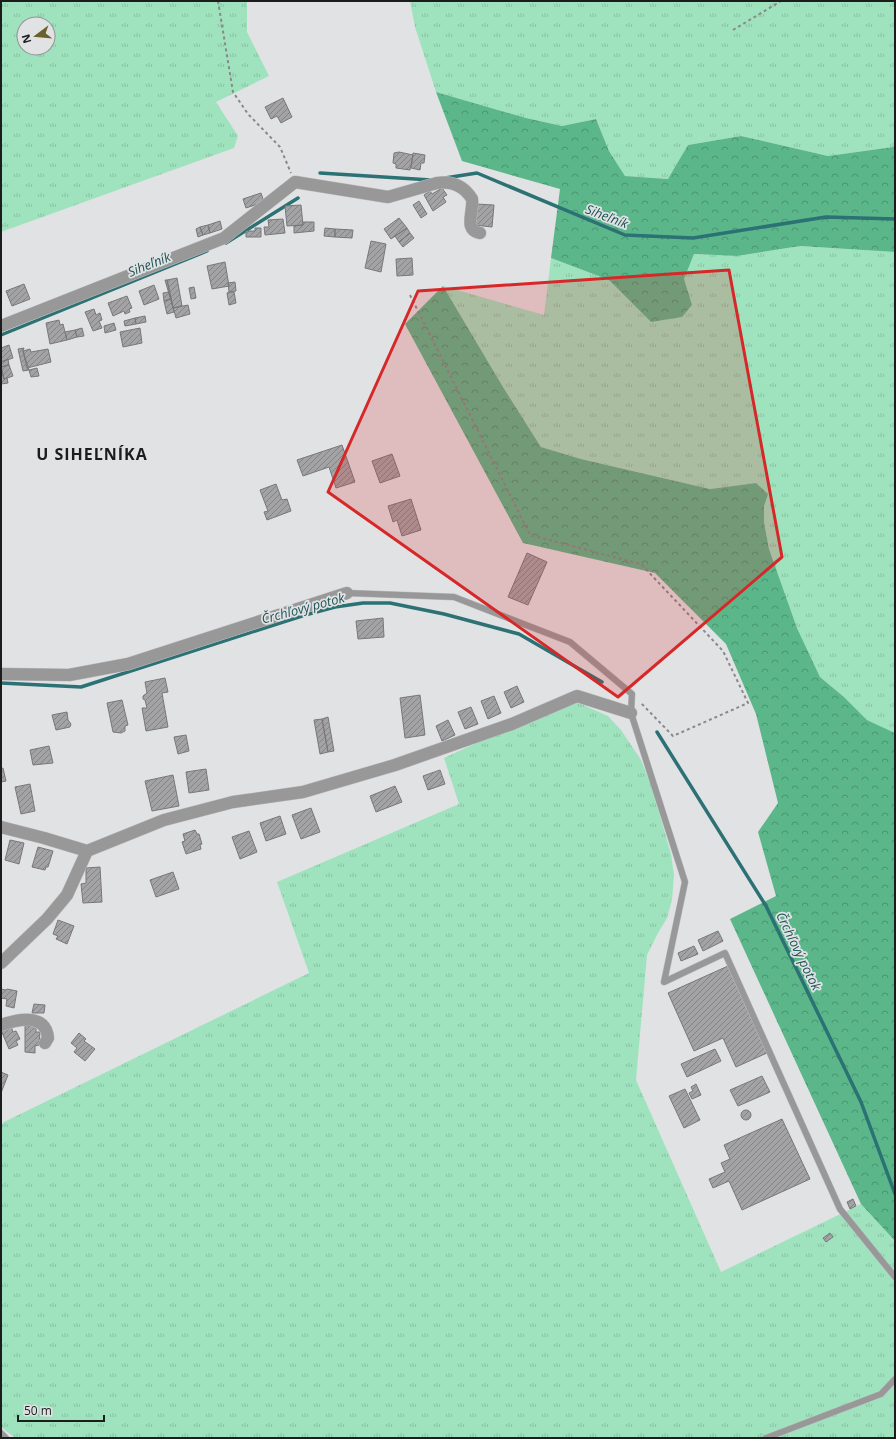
<svg xmlns="http://www.w3.org/2000/svg" width="896" height="1439" font-family="'Open Sans',sans-serif">
	<style>
		.grass { fill: url(#grass-tufts); fill-rule: evenodd }
		.forest { fill: url(#forest-crowns) }
		.lines { fill: none; stroke-linecap: round; stroke-linejoin: round }
		.stream { stroke: #2c7174; stroke-width: 3.5 }
		.building { fill: url(#building-hatch); stroke: #78787a }
		.lane-casing { stroke: #bebec0; stroke-width: 7 }
		.street-casing { stroke: #bebec0; stroke-width: 13 }
		.path { stroke: #88898a; stroke-width: 2; stroke-dasharray: 3 3; stroke-linecap: butt }
		.lane { stroke: #989899; stroke-width: 6 }
		.street { stroke: #989899; stroke-width: 12 }
		.marked { fill: #d62828; fill-opacity: 0.2; stroke: #d62828; stroke-width: 3; stroke-linejoin: round }
		.labels { text-anchor: middle; stroke-width: 3.5; stroke-linejoin: round; paint-order: stroke }
		.water-label { font-size: 13px; font-style: italic; fill: #1d5355; stroke: #e1e2e4 }
		.district-label { font-size: 16px; font-weight: bold; letter-spacing: 1px; fill: #1c1c1d; stroke: #e1e2e4 }
	</style>
	<defs>
		<pattern id="grass-tufts" width="24" height="20" patternUnits="userSpaceOnUse"><rect width="24" height="20" fill="#9fe3be"/><path d="M3 7l-1-3M5 7V3M7 7l1-3M15 17l-1-3M17 17v-4M19 17l1-3" fill="none" stroke="#88c2a3"/></pattern>
		<pattern id="forest-crowns" width="20" height="18" patternUnits="userSpaceOnUse"><rect width="20" height="18" fill="#5bb78a"/><path d="M2 6a3 3 0 1 1 6 0M12 15a3 3 0 1 1 6 0" fill="none" stroke="#4a9470"/></pattern>
		<pattern id="building-hatch" width="6" height="6" patternUnits="userSpaceOnUse"><rect width="6" height="6" fill="#a3a3a5"/><path d="M-1 1l2-2M0 6l6-6M5 7l2-2" fill="none" stroke="#848486"/></pattern>
	</defs>
	<rect width="100%" height="100%" fill="#e1e2e4"/>
	<path class="grass" d="M1,1H247V32L269,76L216,102L238,136L234,148L1,232ZM24,24H48V48H24Z
		M410,1H895V145L893,147L828,156L741,136L688,145L669,179L625,176L609,151L596,119L562,126L526,118L436,92L415,27Z
		M800,246L895,252V733L867,720L844,697L820,677L797,628L769,549L764,522V506L756,483L710,489L581,459L541,447L503,387L443,286L544,315L551,258L609,280L651,322L684,279L694,254L737,256Z
		M571,701L581,704L608,716L621,730L641,760L651,785L671,854L674,875L672,900L667,918L658,933L647,955L636,1080L721,1272L861,1204L895,1241V1438H15L1,1427V1125L4,1122L309,973L277,882L459,804L444,758L547,710Z"/>
	<path class="forest" d="M436,92L526,118L562,126L596,119L609,151L625,176L668,179L688,145L741,136L828,156L893,147L895,145V252L800,246L737,256L694,254L684,279L692,305L682,317L651,322L609,280L551,258L560,189L462,161Z
		M443,286L503,387L541,447L581,459L710,489L756,483L768,494L764,506V522L769,549L797,628L820,677L844,697L867,720L895,733V1241L861,1204L730,919L776,896L758,832L778,803L756,714L726,644L655,573L523,543L405,324Z"/>
	<g class="lines">
		<path class="stream" d="M320,173L431,180
			M445,178L477,173L625,235L693,238L826,217L895,219
			M226,243L298,198
			M1,335L207,251
			M1,683L81,687L305,615L335,607L363,603H390L444,614L519,634L602,682
			M657,732L766,906L861,1102L895,1194"/>
	</g>
	<path class="building" d="M283,98L292,117L281,123L277,116L271,119L265,107Z
		M399,152L413,155L410,170L396,168V164L393,163L394,153Z
		M413,153L425,155L424,163H421L420,170L411,168Z
		M442,188L447,195L443,197L446,202L433,211L424,195L430,191L432,194Z
		M261,193L264,202L246,208L243,199Z
		M419,201L427,214L421,218L413,205Z
		M476,204L494,205L492,227L474,225Z
		M301,205L303,225L287,226L285,206Z
		M399,218L407,228L391,239L384,229Z
		M283,219L285,233L265,235L264,227H269L268,220Z
		M220,221L222,229L210,233L208,225Z
		M303,222H314V231L294,233V226L303,225Z
		M208,225L210,233L203,235L200,227Z
		M200,227L203,235L198,237L196,229Z
		M255,228H261V237H246V231H255Z
		M325,228L335,229V237L324,236Z
		M407,228L410,233L399,242L395,236Z
		M335,229L353,230L352,238L335,237Z
		M410,233L414,238L403,247L399,242Z
		M371,241L386,244L381,272L365,268Z
		M412,258L413,275L397,276L396,259Z
		M225,262L229,286L212,289L207,266Z
		M177,278L182,306L173,308L167,280Z
		M165,280H167L173,308L188,305L190,314L176,318Z
		M235,282L236,291L229,292L228,283Z
		M24,284L30,299L12,306L6,291Z
		M154,285L159,299L144,305L139,291Z
		M194,287L196,298L191,299L189,288Z
		M169,292L171,299L164,301L163,293Z
		M229,292H234L236,303L229,305L227,293Z
		M127,296L132,308L129,309L130,312L125,314L124,311L113,316L108,303Z
		M171,299L174,312L167,314L164,301Z
		M94,309L96,315L100,313L102,320L99,321L102,328L93,331L85,312Z
		M145,316L146,322L136,324L135,318Z
		M135,318L136,324L125,326L124,321Z
		M59,320L60,325L63,324L67,340L50,344L46,323Z
		M114,323L116,330L105,333L104,326Z
		M82,328L84,336L77,337L75,330Z
		M140,328L142,343L123,347L120,332Z
		M75,330L77,337L67,340L65,332Z
		M9,345L13,358L1,362V348Z
		M24,348L23,351L29,370L23,371L18,349Z
		M30,349L31,352L48,349L51,362L27,368L23,351Z
		M8,359L9,365L1,367V362Z
		M9,365L13,376L4,379L1,367Z
		M1,367L4,379L7,378L8,383L1,384Z
		M37,368L39,376L31,377L29,370Z
		M342,445L355,482L336,488L329,467L303,476L297,460Z
		M392,454L400,476L380,483L372,461Z
		M276,484L282,500L287,499L291,511L267,520L264,512L268,511L260,490Z
		M411,499L421,530L402,536L397,520L393,522L388,506Z
		M527,553L547,562L528,605L508,597Z
		M383,618L384,637L358,639L356,621Z
		M165,678L168,692L162,693L168,727L146,731L142,708H147L145,700L143,699V696L147,693L145,682Z
		M517,686L524,702L511,708L504,692Z
		M420,695L425,735L405,738L400,698Z
		M494,696L501,713L488,719L481,701Z
		M122,700L128,725L125,726V731L121,733L113,732L107,703Z
		M471,707L478,724L465,729L458,712Z
		M67,712L68,720L71,724L70,727L56,730L52,715Z
		M328,717L334,751L328,752L322,719Z
		M322,719L328,752L320,754L314,720Z
		M448,720L455,735L442,741L436,726Z
		M186,735L189,751L178,754L174,737Z
		M49,746L53,763L33,765L30,750Z
		M3,768L6,781L1,782V769Z
		M206,769L209,790L189,793L186,772Z
		M440,770L445,784L428,790L423,776Z
		M173,775L179,806L152,811L145,781Z
		M30,784L35,811L21,814L15,787Z
		M395,786L402,802L376,812L370,796Z
		M311,808L320,832L301,839L292,815Z
		M280,816L286,834L266,841L260,823Z
		M195,830L197,834H199L202,844L200,845L201,849L186,854L182,842L185,841L183,834Z
		M249,831L257,852L240,859L232,837Z
		M10,840L24,843L19,864L5,860Z
		M38,847L53,851L48,867H46L45,870L32,867Z
		M100,867L102,902L83,903L81,884L86,883V868Z
		M173,872L179,889L156,897L150,880Z
		M58,920L74,926L67,944L56,939L58,936L53,934Z
		M718,931L723,941L703,951L698,940Z
		M694,946L698,954L681,961L678,953Z
		M728,966L767,1053L736,1067L723,1038L694,1051L668,993Z
		M1,989L6,990L7,989L17,991L14,1008L6,1006L7,999L1,998Z
		M34,1004L45,1005L44,1013H32Z
		M11,1026L13,1032L16,1031L20,1039L16,1041L18,1045L9,1049L1,1030Z
		M25,1026H36V1032H40L39,1045L35,1046V1053L25,1052Z
		M79,1033L86,1039L84,1041L95,1049L85,1061L74,1052L77,1048L71,1043Z
		M715,1049L721,1061L687,1077L681,1064Z
		M1,1072L8,1075L1,1093Z
		M762,1076L770,1092L738,1106L730,1090Z
		M696,1084L701,1095L692,1099L689,1093L693,1091L691,1087Z
		M685,1089L700,1120L684,1128L669,1096Z
		M741 1115a5 5 0 1 1 10 0a5 5 0 1 1-10 0Z
		M782,1119L810,1179L742,1210L729,1181L713,1188L709,1179L725,1172L721,1163L730,1159L724,1145Z
		M853,1199L856,1206L850,1209L847,1202Z
		M830,1233L833,1237L826,1242L823,1238Z"/>
	<g class="lines">
		<g class="lane-casing">
			<path id="lane" d="M347,593L454,597L570,642L632,694L631,713L685,882L664,982L725,953L840,1209L895,1277
				M1,1433L6,1438
				M766,1438L881,1394L895,1379"/>
		</g>
		<g class="street-casing">
			<path id="street" d="M1,326L224,238L295,182L388,197L437,183C452,181 464,186 472,199C474,212 463,230 480,233
				M1,674L69,675L128,664L347,593
				M1,827L44,838L87,851L67,895L47,919L1,963
				M87,851L164,820L233,802L303,792L395,765L512,724L577,696L631,713
				M1,1025C18,1019 46,1013 48,1038L45,1043"/>
		</g>
		<path class="path" d="M218,1L233,92L248,114L280,147L291,173
			M733,30L781,1
			M410,295L530,535L641,564L723,651L748,703L673,736L640,702"/>
		<use href="#lane" class="lane"/>
		<use href="#street" class="street"/>
	</g>
	<path class="marked" d="M729,270L782,557L618,697L328,492L418,291Z"/>
	<g class="labels">
		<g class="water-label">
			<text transform="translate(607 216) rotate(21)" y="5">Siheľník</text>
			<text transform="translate(149 264) rotate(-22)" y="5">Siheľník</text>
			<text transform="translate(303 608) rotate(-15)" y="5">Črchľový potok</text>
			<text transform="translate(799 951) rotate(64)" y="5">Črchľový potok</text>
		</g>
		<g class="district-label">
			<text x="92" y="460">U SIHEĽNÍKA</text>
		</g>
	</g>
	<rect width="896" height="1439" fill="none" stroke="#1c1c1d" stroke-width="4"/>
	<g transform="translate(36 36) rotate(254)"><circle r="19" fill="#e1e2e4" stroke="#929394"/>
	<path d="M0-3L7 15L0 10L-7 15Z" fill="#69612e"/>
	<text y="-6" font-size="11" font-weight="bold" text-anchor="middle" fill="#1c1c1d">N</text>
	</g>
	<path d="M18 1415v6h86v-6" fill="none" stroke="#1c1c1d" stroke-width="2"/>
	<text x="24" y="1415" font-size="12" fill="#1c1c1d" stroke="#e1e2e4" stroke-width="3" paint-order="stroke">50 m</text>
</svg>
